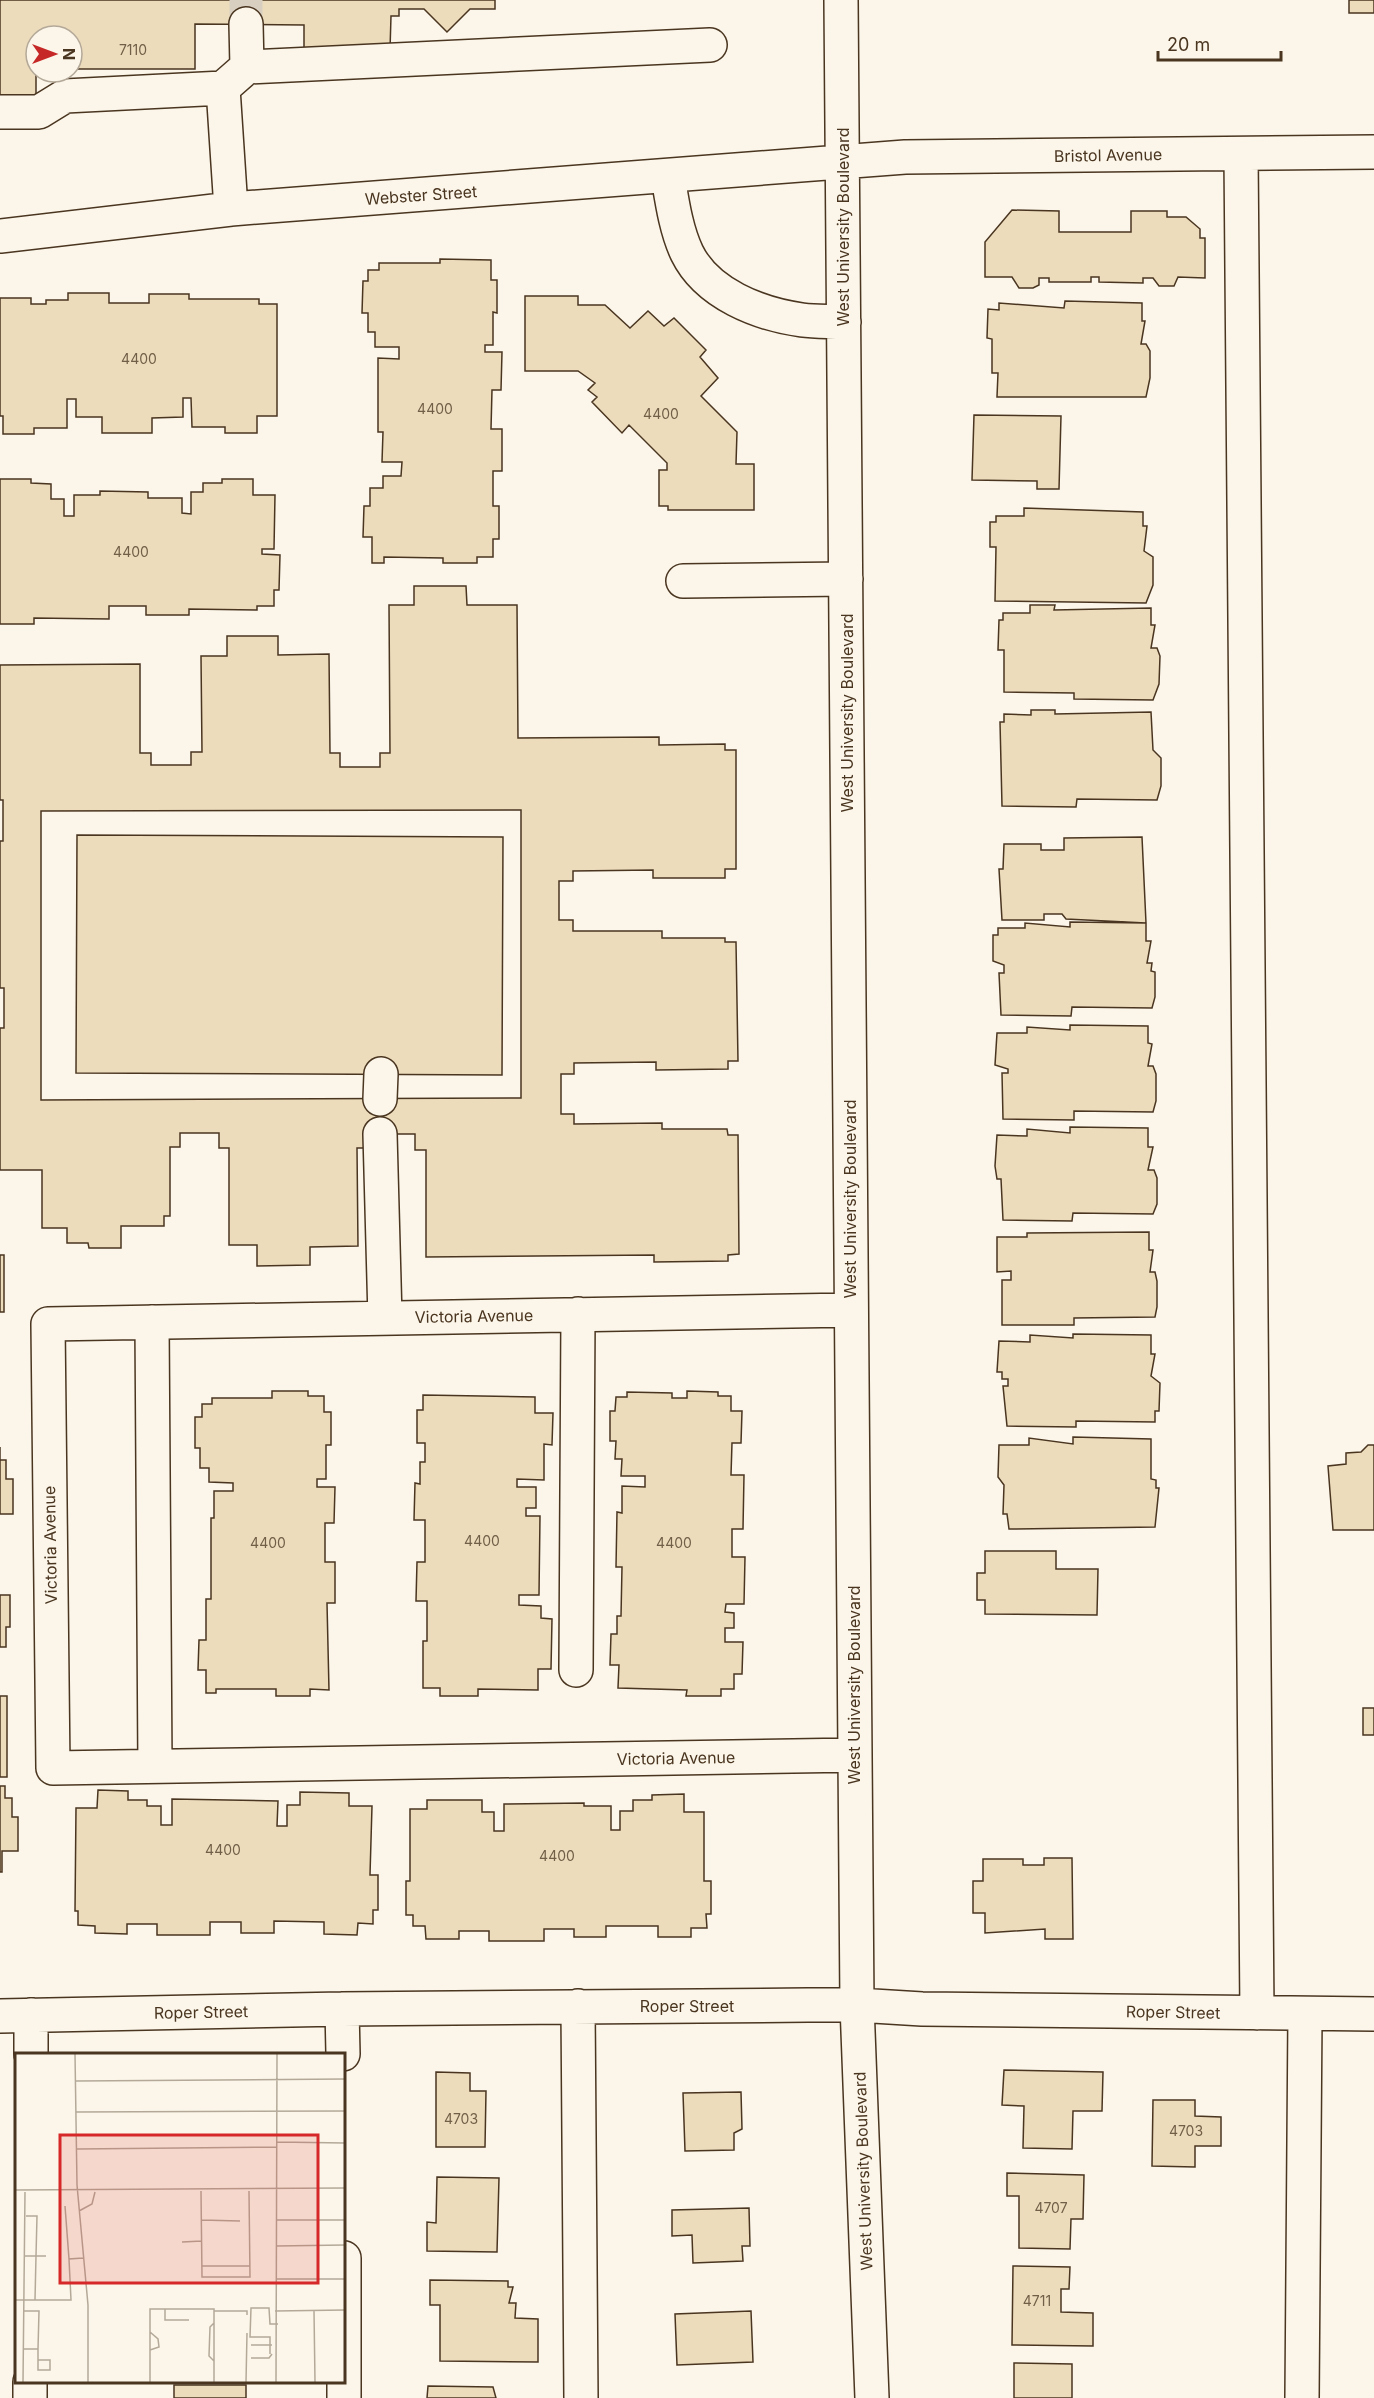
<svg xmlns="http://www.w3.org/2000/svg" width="1374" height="2398" font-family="Inter,sans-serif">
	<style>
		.building { fill: #ecdcbc; stroke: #4a3520; stroke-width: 1.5; fill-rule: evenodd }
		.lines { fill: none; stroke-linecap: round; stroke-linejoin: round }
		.minor-tunnel { stroke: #d8cfc1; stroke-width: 33; stroke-dasharray: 33 16; stroke-linecap: butt }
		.minor-casing { stroke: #4a3520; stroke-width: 36 }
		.minor { stroke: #fbf6e9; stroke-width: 33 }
		.labels { text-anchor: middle; stroke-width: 4.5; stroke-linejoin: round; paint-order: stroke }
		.number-label { font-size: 14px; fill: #725f47 }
		.street-label { font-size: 16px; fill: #4a3520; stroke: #fbf6e9 }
		.inset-road { fill: none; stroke: #b4a999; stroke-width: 1.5 }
		.view { fill: #d62828; fill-opacity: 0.15; stroke: #d62828; stroke-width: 3 }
		.inset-edge { fill: none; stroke: #4a3520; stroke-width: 3 }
	</style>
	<rect width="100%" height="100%" fill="#fbf6e9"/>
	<path class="building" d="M0,0H495V9H470L447,32L424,9H399V16H391L390,50H304V25L195,24V69H72V36H36V100H0Z
		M1349,0H1374V13H1349Z
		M1012,210L1059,211V232H1131V211H1167V217H1186L1200,229V238H1205V278L1178,277L1174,286H1159L1153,278H1143V283L1099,282V277H1091V282H1049V278H1039V285L1033,288H1019L1012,277H985V242Z
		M440,259L491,260V280H497V313L493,312V345H485V352H502L501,390H492L491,429H502V471H493V506H499V539H493V557H477V563H443V558L384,557V563H372V537H363L364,506H370V488H383V476H401L402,462H382L383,432H378V358L399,359V347H375V332H368V313H362L363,281H368V270H379V263H440Z
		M68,293H109V303H149V294H189V299H259V304H277V416H257V433H225V427H192L191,398H183V417L152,418V433H102V417H76V399H67V428H34V434H3V416H0V298H31V304H46V300H68Z
		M525,296H578V305H605L630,328L648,311L664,326L674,318L706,350L700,357L718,378L701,396L737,432L736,464H754V510H668V506H659V470H667V463L629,425L622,433L592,402L597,397L588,390L595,383L578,371H525Z
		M1065,301L1142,303V321H1145L1141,344H1146L1150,351V378L1146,397H997L998,373H992V339L987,338L988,309L999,310V303L1064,308Z
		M974,415L1061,416L1059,489H1037V481L972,480Z
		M0,479H31V483L51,484V499H64V516H74V495H100V491L148,492V498H182V513L191,514V492H203V483H222V479H253V495H275L274,549H262V554L280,555L279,590H274V606H257V610L189,609V615H146V606H109V619L34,618V624H0Z
		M1024,508L1143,512V526H1147L1144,551L1153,557V585L1146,603L995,601L996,547H990V522H996V516H1024Z
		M414,586H466L467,605H517L518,738L659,737V745L725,744V750H736V869H725V878H653V870L573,871V881H559V920H573V931H662V938H725V942H736L738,1061H728V1069L656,1070V1062L574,1063V1074H561V1114H574V1124L662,1123V1129H727L728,1135H738L739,1254L728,1255V1261L654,1262V1255L426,1257V1150H415V1134H380L368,1148H357L358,1246L310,1247V1265L257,1266V1245H229V1148H219V1133H180V1147H170V1216H164V1226H121V1248H89L88,1243H67V1228H42V1170H0V1028H4V988H0V841H3V800H0V665L140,664V753H151V765H191V752H202L201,656H227V636H278V655L329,654L330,753H340V767H380V753H390L389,605H414ZM521,810V1098L41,1100V811Z
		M1030,605H1055L1054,610L1151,608V625H1155L1151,648H1157L1160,656L1159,684L1153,700L1074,699V693L1004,692V650H998L999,620H1003V613H1030Z
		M1031,710H1055V714L1151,712L1153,750L1161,758V786L1157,800L1077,799L1076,807L1002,806L1000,722H1004V714L1031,715Z
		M77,835L503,837L502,1075L76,1073Z
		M1142,837L1146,923L1066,919L1062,914H1044V920H1002L999,869H1003L1004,844H1041V850H1064V838Z
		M1070,922L1146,923V941H1151L1147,963H1152L1151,971L1155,972V997L1152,1008L1072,1007L1071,1016L1001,1015L999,973H1004V965L993,961V935H998V928H1025V923L1070,927Z
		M1070,1025L1148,1026V1043L1152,1044L1148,1066H1153L1156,1074V1101L1153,1112L1074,1111V1120L1003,1119L1002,1073H1008V1069L995,1065L997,1033H1027V1027L1070,1030Z
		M1070,1127L1148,1128V1147H1153L1148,1170H1154L1157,1178V1204L1153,1214L1073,1213L1072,1221L1003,1220L1001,1179H997L995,1166L997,1135L1027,1136V1129L1070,1133Z
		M1149,1232V1250H1153L1150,1272H1155L1157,1281V1307L1155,1317L1074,1318V1325H1002V1280H1011V1271L997,1272V1237H1027V1233Z
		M0,1255H4V1312H0Z
		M1073,1334L1151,1335V1354H1155L1151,1376L1160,1383L1159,1411H1155V1422L1076,1421V1427L1007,1426L1003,1386H1008V1379H1002V1372H997L999,1341L1030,1342V1335L1073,1338Z
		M272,1391H308V1396H324V1412H331V1445H326V1479H317V1487H335L334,1523H325V1562H335V1603H327L329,1690L310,1689V1696H276V1689H216V1693H206V1670H198L199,1640H206V1599H211V1518H214V1491H233V1483L209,1482V1468H200V1448H195V1417H202V1404H212V1398H272Z
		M687,1391L718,1392V1396H731V1411H742L741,1443H732L731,1475H744L743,1529H732V1557H745L744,1604H726L725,1612L734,1613V1628H725V1642H743L742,1674H734V1689H721V1696H686L687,1690L618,1688L619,1665H610L611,1634H617V1616H621L622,1567H616L617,1512L622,1513V1486L645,1487V1476H621L622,1459H615L616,1441H610V1411H615L616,1397H627V1392L672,1393V1398H687Z
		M423,1395L535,1397V1413H553L552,1445L544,1444V1480L517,1479V1487H536V1508H526V1516H540L539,1595H519V1605L541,1606V1618L552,1619L551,1669H538V1690L478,1689V1696H440V1688H423V1641H427V1601H416L417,1562H425V1520H414L415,1483L420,1484V1462H425V1443H417V1410H423Z
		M1073,1437L1151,1439V1479L1156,1480V1488H1159L1155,1527L1009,1529L1007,1514H1003L1004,1485L998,1477L999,1445H1029V1438L1073,1444Z
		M1368,1445H1374V1530H1333L1328,1466L1346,1464V1453L1361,1452Z
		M0,1447V1460H6V1479H13V1514H0Z
		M985,1551H1056V1569H1098L1097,1615L985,1614V1600H977V1573H985Z
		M0,1595H10V1627H6V1647H0Z
		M0,1696H7V1777H0Z
		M1363,1708H1374V1735H1363Z
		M0,1786H5V1798H12V1817H18V1851H2V1872H0Z
		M98,1790L128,1791V1800H147V1806H161V1825H172V1799L278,1801L277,1826H287V1805H300V1792L349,1793V1806H372L370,1875H378V1910H373V1924L358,1923L357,1935L324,1934V1922L274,1921V1933H241V1922H210V1935H157V1924H127V1934L95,1933V1926L78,1925V1911H75L76,1808H97Z
		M684,1794V1812H704V1881H711V1914H706L707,1928H691V1937H658V1926H606V1937H574V1929H544V1941H489V1931H459V1939H426L425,1926H413V1915H406V1881H410V1809H427V1800H482V1812H494V1831H504V1804L584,1803V1806H611V1830H620V1811H633V1800H652V1795Z
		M1044,1858H1072L1073,1939H1045V1929L985,1933V1913H973V1881H983V1859H1023V1865H1044Z
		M1004,2070L1103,2072L1102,2111H1073L1072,2149L1023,2148L1024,2106L1002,2105Z
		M436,2072L470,2073V2091H486L485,2147H436Z
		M741,2092L742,2129L734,2133V2150L685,2151L683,2093Z
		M1153,2100H1195V2116L1221,2117V2146H1195V2167L1152,2166Z
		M1007,2173L1084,2175L1083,2219H1071L1070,2249L1019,2248V2196H1007Z
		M437,2177L499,2178L497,2252L427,2251V2222L436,2223Z
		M749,2208L750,2246H742L743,2261L693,2263L692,2235L672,2236V2210Z
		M1013,2266L1070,2267L1069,2289H1061V2312L1093,2313V2346L1012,2345Z
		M430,2280L508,2281V2287H513L509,2303H516L515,2318L538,2319V2362L440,2361V2305H430Z
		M751,2311L753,2362L677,2365L675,2314Z
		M1014,2363L1072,2364V2398H1014Z
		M174,2385H246V2398H174Z
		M428,2386L493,2387L496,2398H427Z"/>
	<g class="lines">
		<path class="minor-tunnel" d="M246,0V24"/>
		<g class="minor-casing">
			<path id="minor" d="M841,0L857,2005L872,2398
				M246,24L247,67
				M223,88L247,67L710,45
				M0,112H39L65,96L223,88L231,209
				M1241,154L1257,2013
				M668,177C672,201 676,230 687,253C707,294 759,314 802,320C816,322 830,321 844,322
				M0,236L231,209L905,157L1374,152
				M683,581L846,579
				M380,1099L381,1074
				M380,1134L385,1318
				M851,1310L48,1324L53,1768L855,1755
				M152,1322L155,1766
				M576,1670L578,1314
				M578,2006L581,2398
				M342,2009L343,2054
				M0,2016L342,2009L808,2005H857L922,2009L1374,2014
				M31,2054V2015
				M344,2258V2398
				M30,2398V2382
				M1302,2398L1305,2014"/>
		</g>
		<use href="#minor" class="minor"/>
	</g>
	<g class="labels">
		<g class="number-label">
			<text x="133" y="55">7110</text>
			<text x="139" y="364">4400</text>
			<text x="435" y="414">4400</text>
			<text x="661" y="419">4400</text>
			<text x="131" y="557">4400</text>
			<text x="482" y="1546">4400</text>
			<text x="268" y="1548">4400</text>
			<text x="674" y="1548">4400</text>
			<text x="223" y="1855">4400</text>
			<text x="557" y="1861">4400</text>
			<text x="461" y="2124">4703</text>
			<text x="1186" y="2136">4703</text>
			<text x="1051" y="2213">4707</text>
			<text x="1037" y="2306">4711</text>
		</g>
		<g class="street-label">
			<text transform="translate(1108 155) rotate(-1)" y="6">Bristol Avenue</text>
			<text transform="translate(421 195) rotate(-4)" y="6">Webster Street</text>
			<text transform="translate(843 227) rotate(-90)" y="6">West University Boulevard</text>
			<text transform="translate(847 713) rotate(-90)" y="6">West University Boulevard</text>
			<text transform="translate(850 1199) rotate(-90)" y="6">West University Boulevard</text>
			<text transform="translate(474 1316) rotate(-1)" y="6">Victoria Avenue</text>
			<text transform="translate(50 1545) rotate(-91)" y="6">Victoria Avenue</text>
			<text transform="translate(854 1685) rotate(-90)" y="6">West University Boulevard</text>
			<text transform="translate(676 1758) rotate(-1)" y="6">Victoria Avenue</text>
			<text x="687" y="2012">Roper Street</text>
			<text transform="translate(201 2012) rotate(-1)" y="6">Roper Street</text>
			<text transform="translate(1173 2012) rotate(1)" y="6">Roper Street</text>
			<text transform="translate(863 2171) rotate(-92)" y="6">West University Boulevard</text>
		</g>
	</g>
	<g transform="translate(15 2053)">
		<rect width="330" height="330" fill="#fbf6e9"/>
		<path class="inset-road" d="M60,1L62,132L73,252V329M61,28L330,26M61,59L330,58M262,89L330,90M62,96L262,94M0,137L330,135M186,138L187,224H235L234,138M50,153L54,206M64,158L77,151L80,139M186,167L225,168M261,167H330M167,189L187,188M261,193L330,192M10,203H21L22,163H11M31,203H21L20,247H56L54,206L68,205M187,213H235M262,226H330M0,247H20M150,256V267H174M199,258H232V262M260,258L330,257M299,258L300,329M199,270L195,274L194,303L199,308M236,292H257M9,296H23L24,258H9M135,297L144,294L143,286L135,279M255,301V284H235L236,255H254L255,271H263M236,305H254L257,301M23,307H35V317H23V296M8,329L10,139M135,329V256H199V329M231,329L232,280M261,329L262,1"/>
		<path class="view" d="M45,82H303V230H45Z"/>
		<rect width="330" height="330" class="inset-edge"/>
	</g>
	<g transform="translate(54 54) rotate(90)"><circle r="28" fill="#fbf6e9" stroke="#b4a999" stroke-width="1.5"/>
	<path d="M0-4.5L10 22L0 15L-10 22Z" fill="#c62828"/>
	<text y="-9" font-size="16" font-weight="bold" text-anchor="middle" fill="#4a3520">N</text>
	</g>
	<path d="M1158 51v9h123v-9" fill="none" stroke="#4a3520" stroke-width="3"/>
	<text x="1167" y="51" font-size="18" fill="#4a3520" stroke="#fbf6e9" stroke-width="4.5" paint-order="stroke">20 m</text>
</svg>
